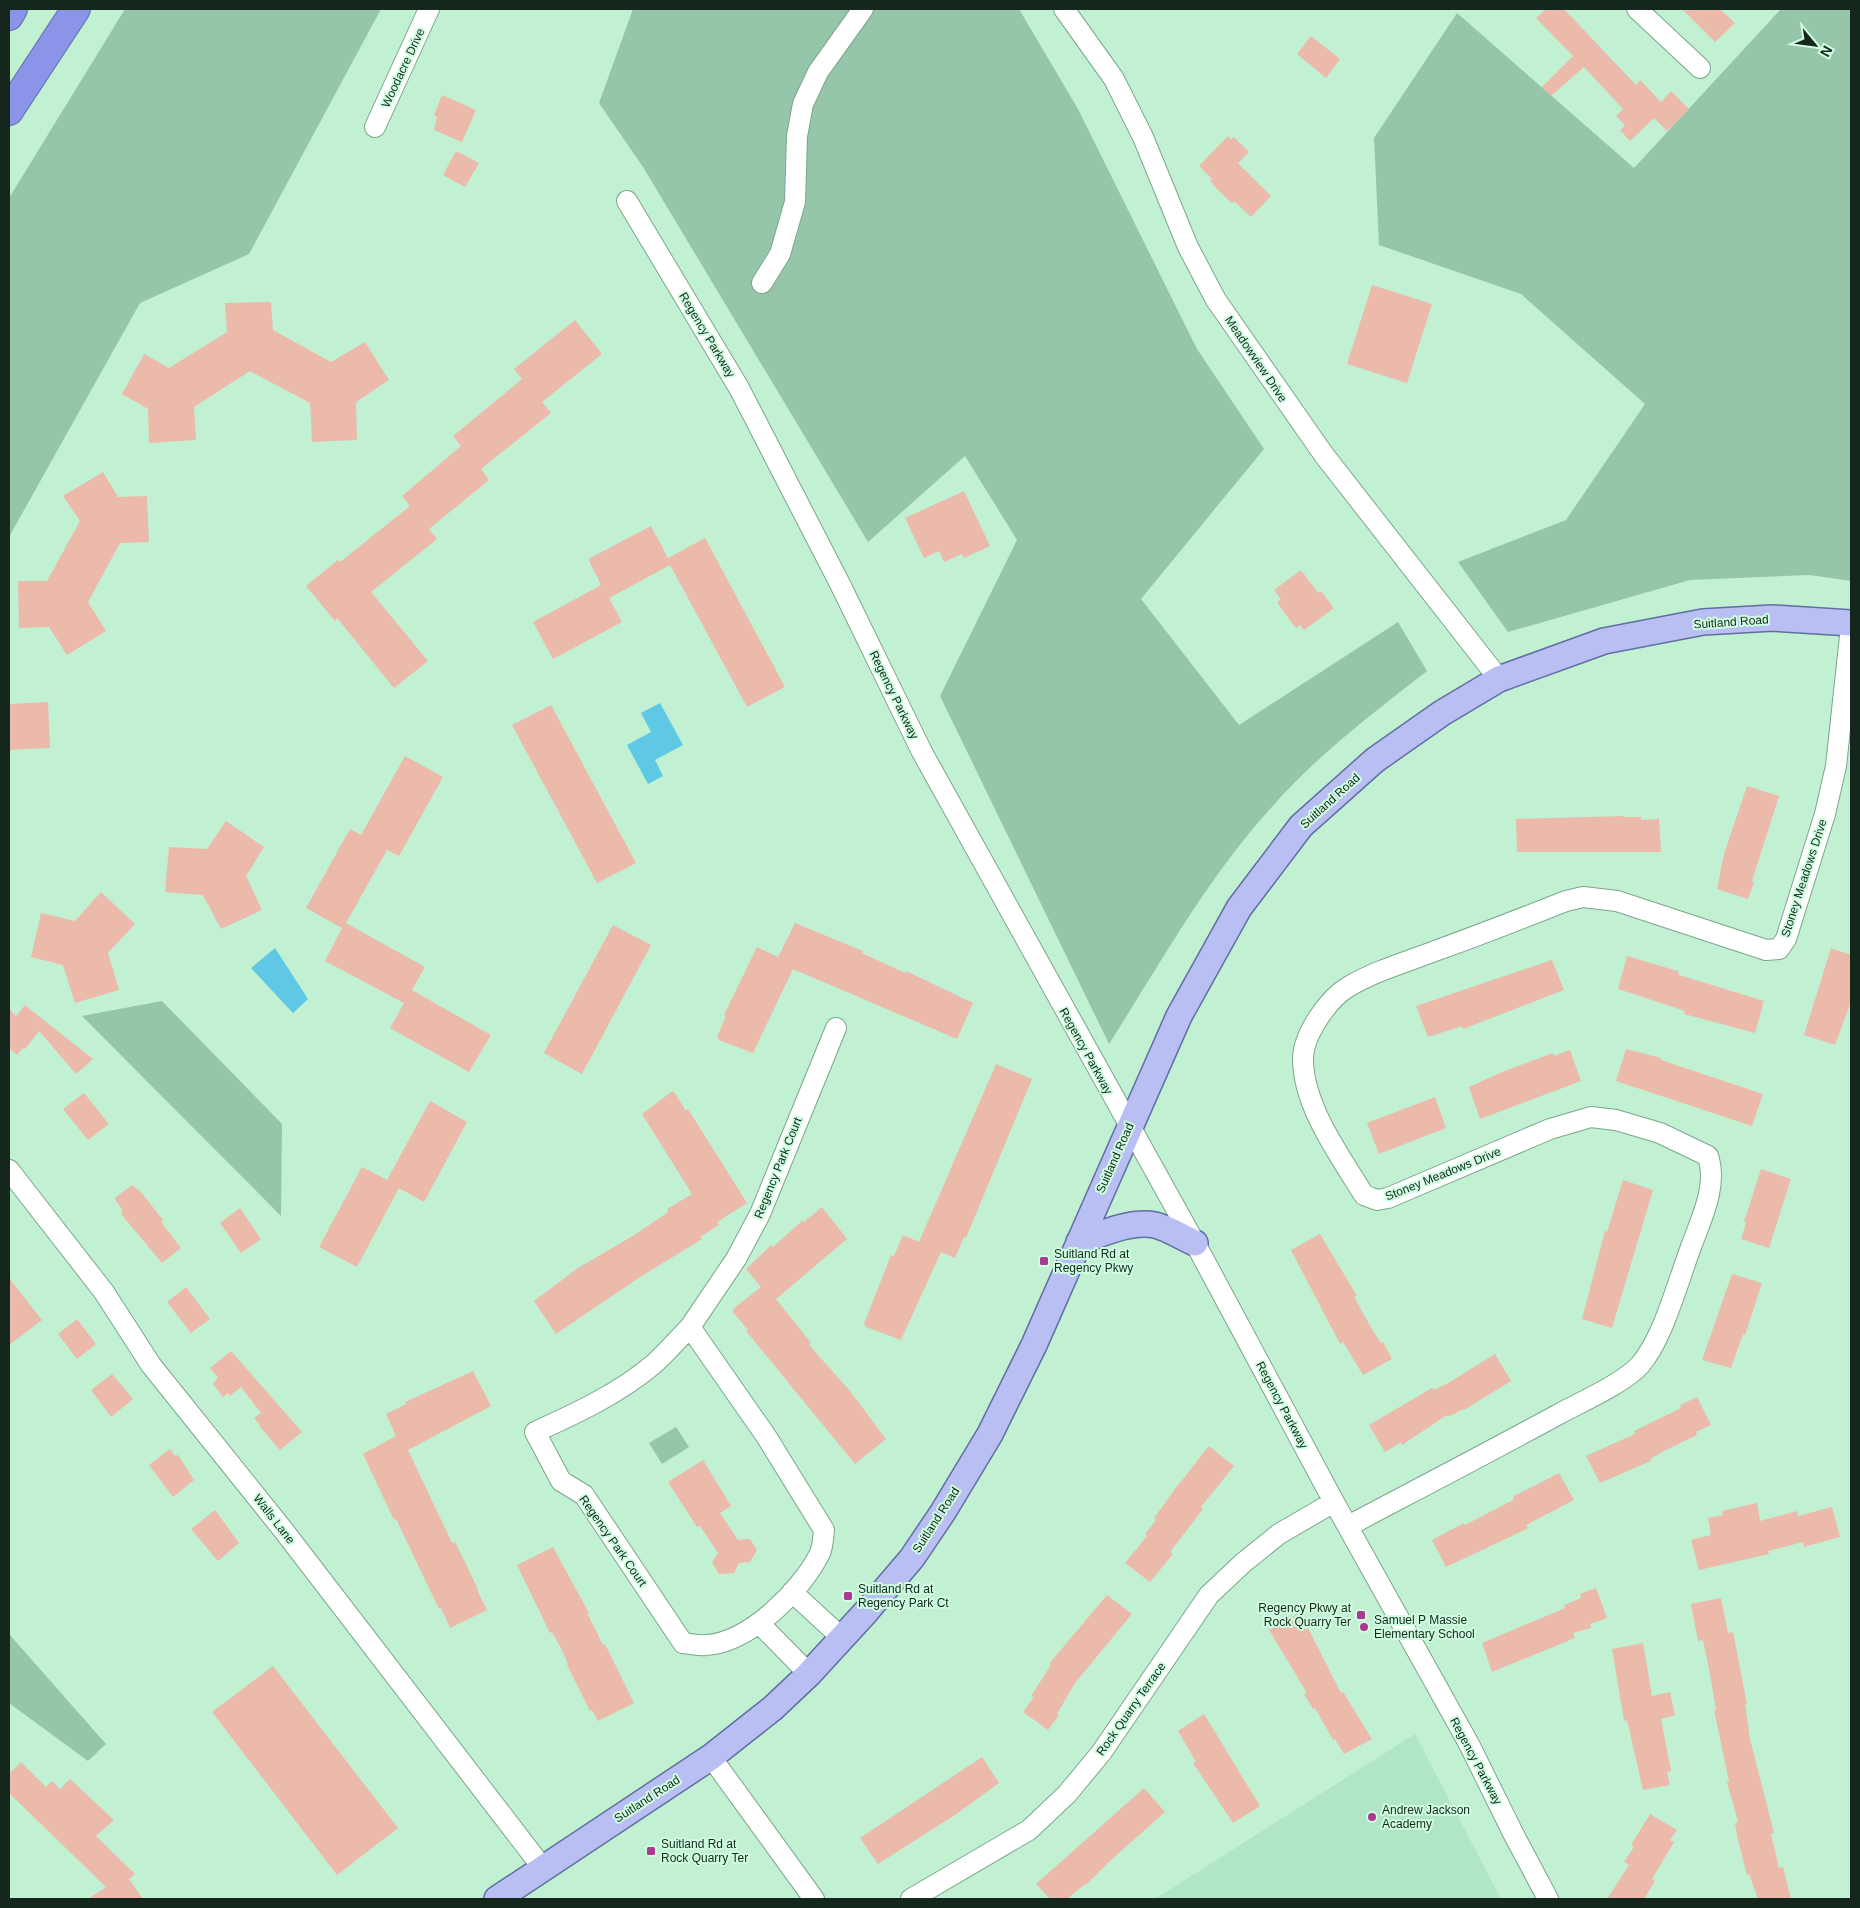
<svg xmlns="http://www.w3.org/2000/svg" width="1860" height="1908" font-family="Arial,sans-serif">
	<style>
		.built { fill: #b0e6c5 }
		.green { fill: #96c6a9 }
		.water { fill: #5fc9e5 }
		.building { fill: #ecbaab }
		.lines { fill: none; stroke-linecap: round; stroke-linejoin: round }
		.minor-casing { stroke: #7ba78c; stroke-width: 22 }
		.major-casing { stroke: #616ea2; stroke-width: 28 }
		.highway-casing { stroke: #616ea2; stroke-width: 30 }
		.minor { stroke: #fff; stroke-width: 20 }
		.major { stroke: #b9bff2; stroke-width: 25 }
		.highway { stroke: #8a94e9; stroke-width: 28 }
		.poi-dot { fill: #ab3891; stroke: #cefde0; stroke-width: 2 }
		.labels { text-anchor: middle; stroke-width: 4; stroke-linejoin: round; paint-order: stroke }
		.street-label { font-size: 12px; fill: #15271d; stroke: #cefde0 }
		.poi-label { font-size: 12px; fill: #15271d; stroke: #cefde0; text-anchor: start }
	</style>
	<rect width="100%" height="100%" fill="#c1f0d3"/>
	<path class="built" d="M1415,1734L1501,1899H1155Z"/>
	<path class="green" d="M125,9H381L249,254L140,303L9,537V198Z
		M633,9H1019L1078,109L1197,349L1264,449L1141,599L1239,725L1398,622L1427,671C1372,714 1316,756 1270,809C1206,880 1160,964 1109,1044L940,696L1017,540L965,456L868,542L643,167L599,103Z
		M1781,9H1851V581L1810,575L1690,580L1508,632L1458,562L1566,520L1645,404L1521,294L1379,245L1374,138L1457,13L1634,168Z
		M162,1001L282,1124L281,1216L82,1016Z
		M676,1427L689,1447L662,1464L649,1443Z
		M9,1634L106,1744L88,1761L9,1703Z"/>
	<path class="water" d="M660,703L683,745L655,760L663,776L648,784L627,745L651,732L641,713Z
		M275,948L308,999L293,1013L251,968Z"/>
	<path class="building" d="M1546,9H1564L1636,85L1640,80L1661,102L1671,91L1689,109L1667,131L1654,118L1630,141L1620,130L1625,125L1616,116L1623,109L1584,67L1551,96L1542,87L1573,56L1536,18Z
		M1682,9H1720L1735,23L1715,42Z
		M1311,36L1340,59L1326,78L1297,54Z
		M442,95L476,110L462,142L434,130L437,117L434,115Z
		M1228,136L1231,139L1234,137L1249,152L1238,163L1271,196L1251,217L1234,201L1232,203L1220,192L1210,181L1212,179L1199,166Z
		M456,151L479,163L465,187L443,175Z
		M1372,285L1432,304L1407,383L1347,364Z
		M271,302L273,330L331,362L365,342L389,380L356,402L357,440L312,442L310,403L250,371L194,407L196,440L149,443L148,409L122,394L144,354L169,368L227,332L225,303Z
		M575,320L602,354L542,402L551,413L481,469L489,480L429,529L437,539L371,592L428,661L394,688L337,618L335,621L306,586L338,560L340,562L410,506L402,496L461,446L453,436L522,379L514,369Z
		M103,472L118,497L147,496L149,542L120,543L88,602L106,631L67,655L49,627L19,628L18,581H47L80,521L63,496Z
		M964,491L990,546L964,558L962,554L944,562L939,551L924,558L905,518Z
		M651,526L668,558L705,538L785,687L747,707L670,565L609,598L622,622L553,659L533,622L601,585L588,559Z
		M1301,570L1318,593L1321,591L1334,608L1304,630L1300,625L1296,628L1286,615L1277,602L1281,599L1274,590Z
		M48,702L50,748L9,750V704Z
		M551,705L636,863L597,883L512,725Z
		M405,756L443,777L399,856L387,850L346,923L425,967L412,990L491,1035L469,1072L390,1028L404,1003L325,961L342,928L306,908L350,829L361,835Z
		M1747,786L1779,796L1752,881L1754,882L1748,899L1717,889L1724,854Z
		M1624,816V817H1641V820L1659,819L1661,852H1517L1516,819Z
		M226,821L264,847L246,876L262,910L221,929L203,895L165,892L169,847L207,849Z
		M101,892L135,924L108,953L119,990L75,1003L63,965L31,957L41,913L75,921Z
		M795,923L863,951L862,953L905,973L906,971L973,1003L957,1039L793,969L753,1053L719,1040L717,1037L726,1016L724,1015L757,947L778,957Z
		M613,925L651,945L582,1074L544,1053Z
		M1831,948L1851,955V1002L1835,1045L1804,1035Z
		M1627,956L1678,971L1679,975L1764,1001L1755,1033L1684,1014L1685,1011L1618,989Z
		M1552,960L1564,990L1463,1029L1462,1026L1428,1037L1416,1006Z
		M25,1005L31,1010L93,1059L76,1074L39,1031L25,1049L23,1048L17,1055L9,1048V1009L16,1016Z
		M1626,1049L1661,1058V1060L1763,1094L1752,1126L1616,1081Z
		M1570,1050L1581,1081L1480,1119L1469,1087L1502,1072L1553,1053L1554,1056Z
		M996,1064L1032,1079L966,1238L964,1237L955,1258L941,1252L901,1340L866,1327L864,1324L891,1255L894,1256L903,1235L919,1242Z
		M671,1092H674L686,1111L688,1109L747,1203L717,1222L719,1225L700,1237L702,1239L637,1279L556,1334L534,1301L578,1268L636,1234L668,1212L667,1209L692,1194L642,1114Z
		M84,1093L109,1124L88,1140L63,1109Z
		M1435,1097L1446,1128L1379,1154L1367,1123Z
		M430,1101L467,1122L424,1202L399,1188L357,1267L319,1247L362,1167L387,1180Z
		M1761,1169L1791,1179L1769,1248L1741,1239L1746,1223L1744,1222Z
		M1623,1180L1653,1190L1612,1328L1582,1319L1605,1231L1607,1232Z
		M132,1185L141,1192L163,1220L161,1222L181,1248L162,1263L121,1214L122,1209L116,1201L115,1198Z
		M822,1207L847,1239L776,1299L811,1343L809,1345L850,1391L886,1439L855,1464L746,1331L748,1330L733,1312V1309L761,1287L746,1269L771,1245L773,1247L803,1220L804,1222Z
		M240,1208L261,1239L241,1253L220,1223Z
		M1320,1234L1357,1296L1354,1297L1372,1329L1381,1343L1383,1342L1392,1359L1363,1375L1343,1342L1340,1344L1291,1250Z
		M1732,1274L1762,1283L1745,1335L1743,1334L1731,1368L1702,1360Z
		M9,1278L42,1320L9,1345Z
		M186,1287L210,1319L191,1333L167,1302Z
		M77,1319L96,1344L77,1359L58,1334Z
		M231,1351L302,1432L280,1450L259,1426L260,1425L254,1418L261,1413L241,1387L230,1396L228,1393L223,1397L213,1384L218,1377L210,1368Z
		M1495,1354L1511,1381L1464,1410L1463,1409L1448,1417L1447,1415L1402,1445L1401,1442L1385,1452L1369,1425L1432,1388L1434,1390L1450,1382Z
		M473,1371L491,1406L408,1450L452,1543L455,1542L478,1589L477,1590L487,1610L450,1628L441,1608L439,1609L396,1519L394,1520L363,1454L396,1436L386,1414L406,1404L405,1402Z
		M112,1374L133,1399L111,1417L91,1390Z
		M1697,1397L1711,1425L1696,1432L1697,1435L1664,1451L1650,1459L1651,1461L1600,1483L1586,1456L1635,1434L1634,1431L1681,1408L1680,1405Z
		M1209,1446L1234,1466L1201,1507L1203,1509L1170,1552L1173,1554L1150,1582L1125,1563L1147,1536L1145,1534L1156,1520L1154,1518L1175,1489Z
		M170,1449L175,1456L178,1455L194,1480L173,1497L149,1465Z
		M703,1460L731,1506L720,1513L738,1540L750,1539L757,1550L750,1562L739,1563L734,1573L719,1574L712,1562L718,1553L700,1526L697,1527L668,1482Z
		M1559,1473L1574,1500L1526,1525L1528,1528L1512,1536L1446,1567L1432,1540L1464,1523L1465,1525L1513,1500L1514,1496Z
		M1757,1503L1760,1521L1797,1511L1798,1516L1832,1507L1840,1537L1804,1547L1803,1542L1768,1551L1769,1554L1699,1570L1691,1540L1711,1535L1708,1518L1723,1515L1722,1511Z
		M215,1510L239,1543L218,1561L191,1529Z
		M553,1547L589,1613H587L603,1645L605,1644L634,1703L598,1721L592,1710L590,1711L567,1665L568,1664L562,1650L552,1632L550,1633L517,1565Z
		M1596,1588L1607,1618L1590,1624L1591,1628L1573,1633L1575,1638L1492,1672L1482,1643L1565,1608L1564,1605L1581,1598L1580,1594Z
		M1107,1595L1132,1614L1075,1683L1057,1714L1059,1715L1048,1730L1023,1712L1034,1697L1031,1696L1051,1665L1049,1664Z
		M1721,1598L1728,1633L1733,1632L1747,1704H1745L1750,1739L1774,1833L1771,1834L1779,1868L1783,1867L1791,1899H1758L1749,1874L1747,1875L1738,1840L1735,1823L1738,1822L1727,1782L1729,1781L1714,1710H1716L1710,1674L1703,1640L1698,1641L1691,1604Z
		M1297,1614L1306,1630L1308,1628L1341,1693L1343,1692L1372,1739L1344,1754L1335,1739L1333,1740L1315,1708L1313,1709L1304,1694L1307,1693L1269,1630Z
		M1643,1643L1652,1696L1670,1692L1675,1715L1661,1719L1671,1771L1667,1772L1670,1785L1643,1790L1627,1720L1624,1721L1612,1649Z
		M273,1666L398,1828L337,1875L212,1712Z
		M1204,1714L1260,1806L1233,1823L1193,1763L1196,1762L1178,1731Z
		M982,1757L999,1783L955,1815L878,1864L860,1838Z
		M21,1762L46,1787L52,1781L60,1789L70,1779L114,1820L96,1836L135,1874L129,1879L143,1899H88L106,1887L9,1793V1774Z
		M1144,1788L1165,1812L1111,1860L1086,1885L1085,1884L1067,1899H1050L1036,1884Z
		M1650,1814L1677,1830L1670,1840L1674,1842L1652,1879L1655,1881L1644,1899H1607L1629,1865L1624,1862L1634,1847L1631,1845Z"/>
	<g class="lines">
		<g class="minor-casing">
			<path id="minor" d="M1064,9L1114,79L1143,137L1188,247L1216,300L1324,455L1499,679
				M1637,9L1700,68
				M375,127L429,9
				M627,201L739,388L840,584L922,752L1195,1243L1334,1502L1469,1744L1513,1833L1548,1899
				M762,283L780,254L795,202L797,136L803,104L818,72L863,9
				M9,1170L104,1292L151,1365L284,1531L542,1867
				M690,1327C678,1339 667,1352 655,1363C620,1393 577,1413 535,1432L561,1481L584,1495L683,1643C691,1644 699,1646 706,1645C749,1643 802,1590 820,1553C823,1546 823,1538 824,1530L766,1436L690,1327L736,1259L760,1214L836,1028
				M1348,1526C1418,1489 1489,1452 1559,1414C1581,1402 1624,1383 1640,1365C1663,1339 1678,1281 1691,1247C1701,1219 1718,1186 1708,1156L1660,1133L1616,1120L1591,1117L1550,1129L1388,1198L1377,1200L1364,1195C1340,1156 1303,1106 1303,1059C1303,1035 1328,999 1348,987C1375,971 1406,962 1435,951C1479,935 1523,918 1566,901L1583,897L1617,901L1766,950L1779,949L1786,939L1825,814L1836,766L1851,627
				M792,1592L842,1638
				M759,1623L809,1674
				M711,1757L814,1899
				M911,1899L1029,1830L1067,1794L1101,1753L1209,1595L1243,1563L1279,1534L1334,1502"/>
		</g>
		<g class="major-casing">
			<path id="major" d="M1079,1242C1101,1234 1131,1220 1155,1225C1168,1228 1183,1238 1195,1243
				M497,1899L711,1757L773,1708L809,1674L865,1613L912,1558L943,1512L990,1434L1034,1345L1179,1016L1239,908L1301,826L1375,760L1442,713L1499,679L1604,641L1703,622L1772,618L1851,623"/>
		</g>
		<g class="highway-casing">
			<path id="highway" d="M9,16L13,9
				M9,111L76,9"/>
		</g>
		<use href="#minor" class="minor"/>
		<use href="#major" class="major"/>
		<use href="#highway" class="highway"/>
	</g>
	<g class="poi-dot">
		<rect x="1039" y="1256" width="10" height="10" rx="2.5"/>
		<rect x="843" y="1591" width="10" height="10" rx="2.5"/>
		<rect x="1356" y="1610" width="10" height="10" rx="2.5"/>
		<circle cx="1364" cy="1627" r="5"/>
		<circle cx="1372" cy="1817" r="5"/>
		<rect x="646" y="1846" width="10" height="10" rx="2.5"/>
	</g>
	<g class="labels">
		<g class="street-label">
			<text transform="translate(403 68) rotate(-65)" y="4">Woodacre Drive</text>
			<text transform="translate(707 335) rotate(59)" y="4">Regency Parkway</text>
			<text transform="translate(1256 359) rotate(56)" y="4">Meadowview Drive</text>
			<text transform="translate(1731 622) rotate(-4)" y="4">Suitland Road</text>
			<text transform="translate(894 695) rotate(64)" y="4">Regency Parkway</text>
			<text transform="translate(1330 801) rotate(-42)" y="4">Suitland Road</text>
			<text transform="translate(1804 878) rotate(-72)" y="4">Stoney Meadows Drive</text>
			<text transform="translate(1086 1051) rotate(61)" y="4">Regency Parkway</text>
			<text transform="translate(1115 1158) rotate(-66)" y="4">Suitland Road</text>
			<text transform="translate(778 1168) rotate(-68)" y="4">Regency Park Court</text>
			<text transform="translate(1443 1174) rotate(-22)" y="4">Stoney Meadows Drive</text>
			<text transform="translate(1282 1405) rotate(62)" y="4">Regency Parkway</text>
			<text transform="translate(274 1519) rotate(52)" y="4">Walls Lane</text>
			<text transform="translate(936 1520) rotate(-57)" y="4">Suitland Road</text>
			<text transform="translate(613 1541) rotate(55)" y="4">Regency Park Court</text>
			<text transform="translate(1131 1709) rotate(-55)" y="4">Rock Quarry Terrace</text>
			<text transform="translate(1476 1761) rotate(62)" y="4">Regency Parkway</text>
			<text transform="translate(647 1799) rotate(-33)" y="4">Suitland Road</text>
		</g>
		<g class="poi-label">
			<text x="1054" y="1258">Suitland Rd at<tspan x="1054" dy="14">Regency Pkwy</tspan></text>
			<text x="858" y="1593">Suitland Rd at<tspan x="858" dy="14">Regency Park Ct</tspan></text>
			<text x="1351" y="1612" text-anchor="end">Regency Pkwy at<tspan x="1351" dy="14">Rock Quarry Ter</tspan></text>
			<text x="1374" y="1624">Samuel P Massie<tspan x="1374" dy="14">Elementary School</tspan></text>
			<text x="1382" y="1814">Andrew Jackson<tspan x="1382" dy="14">Academy</tspan></text>
			<text x="661" y="1848">Suitland Rd at<tspan x="661" dy="14">Rock Quarry Ter</tspan></text>
		</g>
	</g>
	<rect width="1860" height="1908" fill="none" stroke="#15271d" stroke-width="20"/>
	<g transform="translate(1815 45) rotate(119)" stroke="#cefde0" stroke-width="4" paint-order="stroke">
	<path d="M0-4L9 19L0 12L-9 19Z" fill="#15271d"/>
	<text y="-8" font-size="14" font-weight="bold" text-anchor="middle" fill="#15271d">N</text>
	</g>
</svg>
